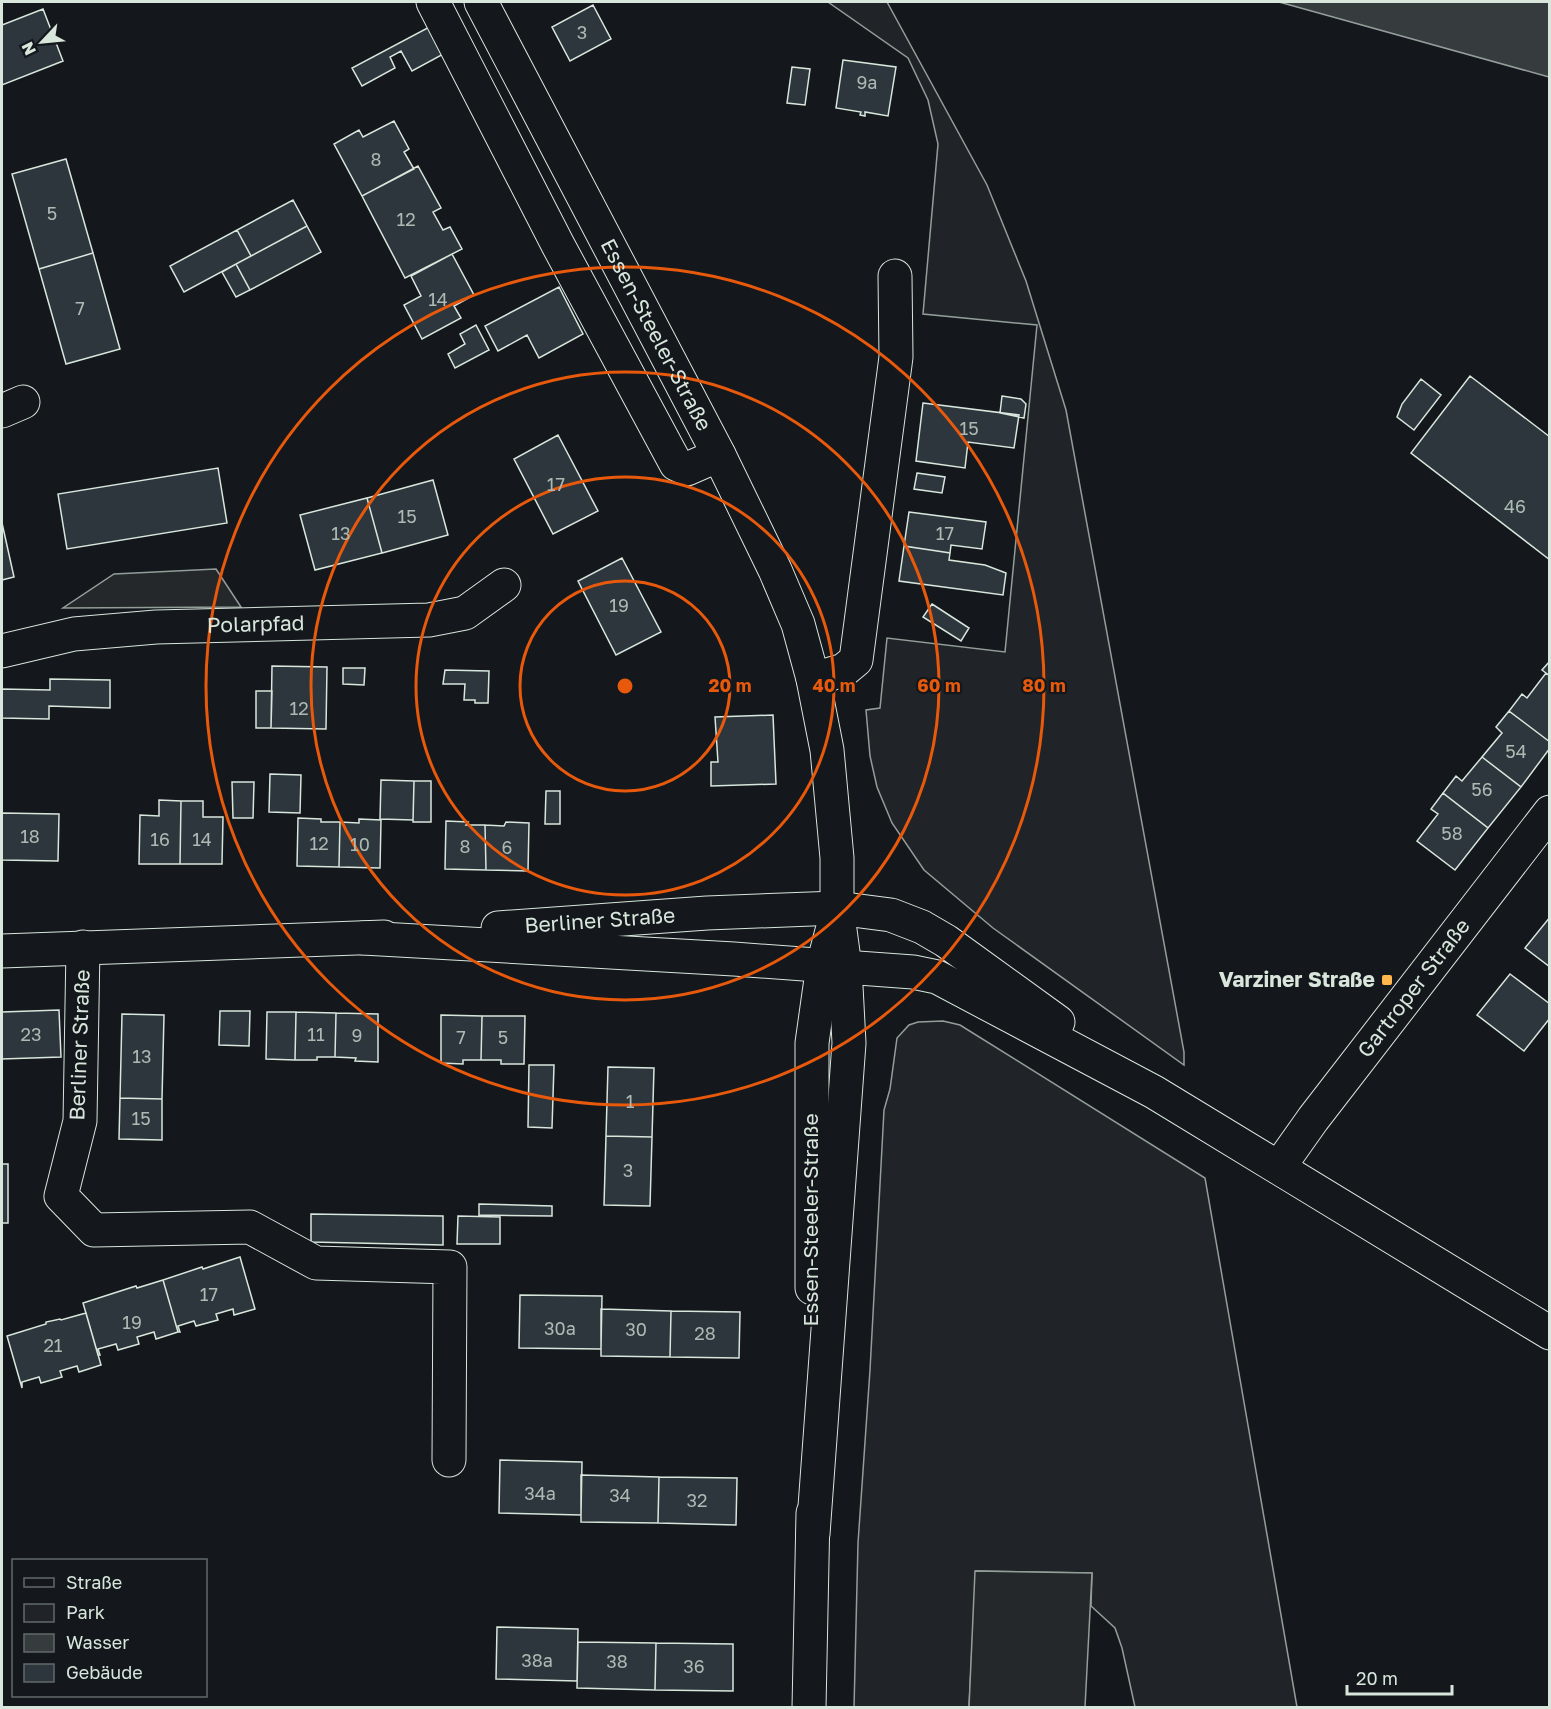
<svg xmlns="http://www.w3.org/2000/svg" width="1551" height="1709" font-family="'Golos Text',sans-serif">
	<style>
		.green { fill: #202428; stroke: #939e99; stroke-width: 1.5 }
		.parking { fill: #24282b; stroke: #939e99; stroke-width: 1.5 }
		.water { fill: #363b3e; stroke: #939e99; stroke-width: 1.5 }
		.building { fill: #2c363c; stroke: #d8e6dc; stroke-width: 1.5 }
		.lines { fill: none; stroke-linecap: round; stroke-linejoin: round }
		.minor-casing { stroke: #d8e6dc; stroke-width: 35 }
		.major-casing { stroke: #d8e6dc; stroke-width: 35 }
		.minor { stroke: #14181c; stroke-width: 33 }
		.major { stroke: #14181c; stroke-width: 33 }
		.ring { fill: none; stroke: #e8590c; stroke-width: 3 }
		.poi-dot { fill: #ffb74d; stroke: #14181c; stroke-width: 2 }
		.labels { text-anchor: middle; stroke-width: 4.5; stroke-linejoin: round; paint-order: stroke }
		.number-label { font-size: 18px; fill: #adbab4 }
		.street-label { font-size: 21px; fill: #d8e6dc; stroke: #14181c }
		.poi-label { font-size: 21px; font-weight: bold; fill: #d8e6dc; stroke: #14181c; text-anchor: end }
		.centre { fill: #e8590c; stroke: #14181c; stroke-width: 3 }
		.ring-label { font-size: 18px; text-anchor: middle; font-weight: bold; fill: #e8590c; stroke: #14181c; stroke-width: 4.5; stroke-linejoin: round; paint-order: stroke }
	</style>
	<rect width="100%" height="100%" fill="#14181c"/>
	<path class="green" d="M828,2H887L987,185L1026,281L1066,410L1184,1052V1065L993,928L924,870L892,823L877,787L870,756L866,710L880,708L887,638L1005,652L1037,325L923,314L938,144L928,100L908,58Z
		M943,1021L960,1025L1205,1178L1297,1707H1135L1122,1648L1115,1628L1091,1606L1092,1573L976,1571L969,1707L854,1708L858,1543L870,1370L884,1110L890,1089L897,1038L909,1025L918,1022Z"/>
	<path class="parking" d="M216,569L241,607L63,608L114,574Z
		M975,1571L1092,1573L1085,1707H969Z"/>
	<path class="water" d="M1279,2H1549V77Z"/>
	<path class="building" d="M593,5L611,39L570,61L552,27Z
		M43,9L63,61L2,85V25Z
		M435,24L449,51L412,71L401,51L390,57L395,68L362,86L352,68Z
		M843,60L896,67L888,116L865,112V116L860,115L861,112L836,108Z
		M792,67L810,69L805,105L787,103Z
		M394,121L409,149L404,152L414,169L362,196L334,144L359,130L363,137Z
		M66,159L93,253L39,269L12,174Z
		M418,166L441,208L433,212L443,230L450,227L462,249L405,278L362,196Z
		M293,200L307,226L251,256L237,230Z
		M307,226L321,252L250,290L236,264Z
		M237,230L251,256L184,292L170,266Z
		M93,253L120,349L66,364L39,269Z
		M452,254L474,295L454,306L461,318L422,339L404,305L421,296L411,276Z
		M236,264L250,290L236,297L222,272Z
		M559,287L583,334L539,358L527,335L498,351L485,326Z
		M476,325L489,350L455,368L448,354L465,344L460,334Z
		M1470,376L1550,437V560L1411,453Z
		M1421,379L1441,395L1414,430L1397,417L1402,404Z
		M1002,396L1021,399L1026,404L1024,418L1000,413Z
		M923,403L1019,415L1014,448L968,442L965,468L916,461Z
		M558,435L598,511L553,534L514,459Z
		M218,468L227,523L67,549L58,494Z
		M917,473L945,477L942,493L914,489Z
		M433,480L448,535L382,553L367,498Z
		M367,498L382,553L315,570L300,515Z
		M909,512L986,522L982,549L951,545L950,553L904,546Z
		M2,523L14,577L2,580Z
		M904,546L950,553L949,560L985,565L1006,573L1003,595L899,581Z
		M622,558L661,632L616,655L578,581Z
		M932,604L969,628L961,641L923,617Z
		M1550,661V676L1542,670Z
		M272,666L327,667L326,729L271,728Z
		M343,668H365L364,685L343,684Z
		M445,670L489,671L488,703H475V700H464L465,684H443Z
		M1546,673L1550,676V742L1509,711L1522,694L1527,698Z
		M50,679L110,680V708L49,706V719L2,718V689L50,690Z
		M256,691H272L271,728H256Z
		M1509,711L1550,742V748L1521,787L1482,757L1502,733L1496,727Z
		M773,715L776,784L711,786V762H718L715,717Z
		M1482,757L1521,787L1488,828L1443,793L1456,776L1462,781Z
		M270,774L301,775L300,813L269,812Z
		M381,780L414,781L413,820L380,819Z
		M414,781H431V822H413Z
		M232,782H254L253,818H233Z
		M546,791H560V824H545Z
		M1443,793L1488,828L1455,870L1417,841L1438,814L1431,809Z
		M159,800L181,801L180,864H139L140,815L159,816Z
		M181,801H203V817H223L222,864H180Z
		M2,813L59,814L58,861L2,860Z
		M298,818L321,819V822H340L339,867L297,866Z
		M359,819L381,820L380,868L339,867L340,822L359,823Z
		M446,821L468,822L466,825H485L486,870L445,869Z
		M506,822L529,823L528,871L486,870L485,825L504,826Z
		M1550,917V967L1525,948Z
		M1510,974L1550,1004V1018L1524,1051L1477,1015Z
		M59,1010L61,1057L2,1059V1012Z
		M220,1011H250L249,1046L219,1045Z
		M267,1012H296L295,1060L266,1059Z
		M296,1012L336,1013L335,1057H317V1060H295Z
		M336,1013L378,1014V1062L355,1061L356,1058L335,1057Z
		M122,1014L164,1015L162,1099L120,1098Z
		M441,1015L482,1016L481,1060H463V1064L441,1063Z
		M482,1016H525L524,1064H501V1060H481Z
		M529,1065H554L552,1128L528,1127Z
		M608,1067L654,1068L652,1137L606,1136Z
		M120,1098L162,1099V1140L119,1139Z
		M606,1136L652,1137L650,1206L604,1205Z
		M2,1164H8V1223H2Z
		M479,1204L552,1206V1216L479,1215Z
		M311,1214L443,1216V1245L311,1242Z
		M458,1216L500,1217V1244H457Z
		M240,1257L255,1309L234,1315L233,1309L216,1314L218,1320L196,1326L194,1321L178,1326L180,1332H178L163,1280L202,1267L203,1269Z
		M163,1280L178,1332L156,1339L154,1332L137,1337L139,1344L118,1350L116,1344L98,1349L100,1355H98L83,1303L136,1286L137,1288Z
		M520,1295L602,1296L601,1349L519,1348Z
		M601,1309L671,1311L670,1357L601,1356Z
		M671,1311L740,1312L739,1358L670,1357Z
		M86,1313L101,1365L79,1372L77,1366L60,1371L62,1377L41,1383L39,1377L22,1382V1388L7,1336L46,1324V1322L60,1319L61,1320Z
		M500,1460L582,1462L581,1515L499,1513Z
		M581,1475L659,1477L658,1523L581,1522Z
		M659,1477L737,1478L736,1525L658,1523Z
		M497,1627L578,1629L577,1681L496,1679Z
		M578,1642L656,1643L655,1690L577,1688Z
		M656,1643L733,1644V1691L655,1690Z"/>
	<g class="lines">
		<g class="minor-casing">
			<g id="minor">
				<path d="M433,2L558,245L676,464L687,469L719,455"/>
				<path d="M2,411L23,402"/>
				<path id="s1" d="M2,651L74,634L156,627L429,620L465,613L504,585"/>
				<path d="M813,679L844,670L856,660L896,357L895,276"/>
				<path id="s2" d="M498,928L707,913L837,908L891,915L922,927L946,941L1058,1022"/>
				<path d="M363,938L734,959L913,972L937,977L1154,1092L1550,1333"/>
				<path d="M83,947L80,1121L61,1196L94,1230L250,1227L316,1263L450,1267L449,1460"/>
				<path d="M2,951L384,937"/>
				<path id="s3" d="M1279,1167L1313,1119L1550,812"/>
			</g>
		</g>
		<g class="major-casing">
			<g id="major">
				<path id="s4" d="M481,2L719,455L775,570L798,624L813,679L827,750L837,858V908L845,967L849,1043L813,1534"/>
				<path d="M812,1288V1043L823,965L833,927"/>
				<path d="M809,1708L813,1513"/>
			</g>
		</g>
		<use href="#minor" class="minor"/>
		<use href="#major" class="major"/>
	</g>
	<g class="ring">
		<circle cx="625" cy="686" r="105"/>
		<circle cx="625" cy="686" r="209"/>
		<circle cx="625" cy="686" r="314"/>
		<circle cx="625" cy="686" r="419"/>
	</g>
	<rect class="poi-dot" x="1381" y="974" width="12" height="12" rx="3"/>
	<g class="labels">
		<g class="number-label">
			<text x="582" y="39">3</text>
			<text x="867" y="89">9a</text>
			<text x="376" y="166">8</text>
			<text x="52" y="220">5</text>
			<text x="406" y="226">12</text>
			<text x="438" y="306">14</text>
			<text x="80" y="315">7</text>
			<text x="969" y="435">15</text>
			<text x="556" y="491">17</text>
			<text x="1515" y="513">46</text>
			<text x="407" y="523">15</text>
			<text x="341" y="540">13</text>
			<text x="945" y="540">17</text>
			<text x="619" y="612">19</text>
			<text x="299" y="715">12</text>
			<text x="1516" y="758">54</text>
			<text x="1482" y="796">56</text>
			<text x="1452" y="840">58</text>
			<text x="30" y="843">18</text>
			<text x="160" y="846">16</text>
			<text x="202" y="846">14</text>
			<text x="319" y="850">12</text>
			<text x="360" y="851">10</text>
			<text x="465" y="853">8</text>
			<text x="507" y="854">6</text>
			<text x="31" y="1041">23</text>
			<text x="316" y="1041">11</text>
			<text x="357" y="1042">9</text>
			<text x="461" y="1044">7</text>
			<text x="503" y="1044">5</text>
			<text x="142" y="1063">13</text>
			<text x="630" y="1108">1</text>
			<text x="141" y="1125">15</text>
			<text x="628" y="1177">3</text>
			<text x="209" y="1301">17</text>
			<text x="132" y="1329">19</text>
			<text x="560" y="1335">30a</text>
			<text x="636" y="1336">30</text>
			<text x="705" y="1340">28</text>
			<text x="53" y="1352">21</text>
			<text x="540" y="1500">34a</text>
			<text x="620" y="1502">34</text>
			<text x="697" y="1507">32</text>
			<text x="537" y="1667">38a</text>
			<text x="617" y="1668">38</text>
			<text x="694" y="1673">36</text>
		</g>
		<g class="street-label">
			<text dy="7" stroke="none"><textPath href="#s4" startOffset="376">Essen-Steeler-Straße</textPath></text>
			<text dy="7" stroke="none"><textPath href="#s1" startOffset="256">Polarpfad</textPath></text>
			<text dy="7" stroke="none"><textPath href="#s2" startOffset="102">Berliner Straße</textPath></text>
			<text dy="7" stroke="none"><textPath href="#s3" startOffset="224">Gartroper Straße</textPath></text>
			<text transform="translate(80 1045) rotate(-88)" y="7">Berliner Straße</text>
			<text transform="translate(811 1220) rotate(-90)" y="7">Essen-Steeler-Straße</text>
		</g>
		<g class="poi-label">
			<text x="1375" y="987">Varziner Straße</text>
		</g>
	</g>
	<circle cx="625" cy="686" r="9" class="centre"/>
	<g class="ring-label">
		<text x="730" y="692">20 m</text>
		<text x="834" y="692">40 m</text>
		<text x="939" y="692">60 m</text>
		<text x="1044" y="692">80 m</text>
	</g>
	<rect width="1551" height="1709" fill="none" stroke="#d8e6dc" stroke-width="6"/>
	<rect x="12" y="1559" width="195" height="138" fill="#14181c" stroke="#626a69" stroke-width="1.5"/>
	<rect x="24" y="1578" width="30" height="9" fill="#14181c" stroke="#626a69" stroke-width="1.5"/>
	<text x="66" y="1589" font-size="18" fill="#d8e6dc">Straße</text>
	<rect x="24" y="1604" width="30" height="18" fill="#202428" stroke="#626a69" stroke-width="1.5"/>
	<text x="66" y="1619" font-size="18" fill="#d8e6dc">Park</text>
	<rect x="24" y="1634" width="30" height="18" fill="#363b3e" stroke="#626a69" stroke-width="1.5"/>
	<text x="66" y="1649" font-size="18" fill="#d8e6dc">Wasser</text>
	<rect x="24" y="1664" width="30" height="18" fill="#2c363c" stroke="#626a69" stroke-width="1.5"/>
	<text x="66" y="1679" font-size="18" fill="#d8e6dc">Gebäude</text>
	<g transform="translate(42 42) rotate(244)" stroke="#14181c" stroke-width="4.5" paint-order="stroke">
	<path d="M0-4.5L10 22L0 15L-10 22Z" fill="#d8e6dc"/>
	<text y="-9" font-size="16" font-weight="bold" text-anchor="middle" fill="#d8e6dc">N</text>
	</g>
	<path d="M1347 1685v9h105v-9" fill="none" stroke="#d8e6dc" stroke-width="3"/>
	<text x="1356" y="1685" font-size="18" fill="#d8e6dc" stroke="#14181c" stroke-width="4.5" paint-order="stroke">20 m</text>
</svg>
